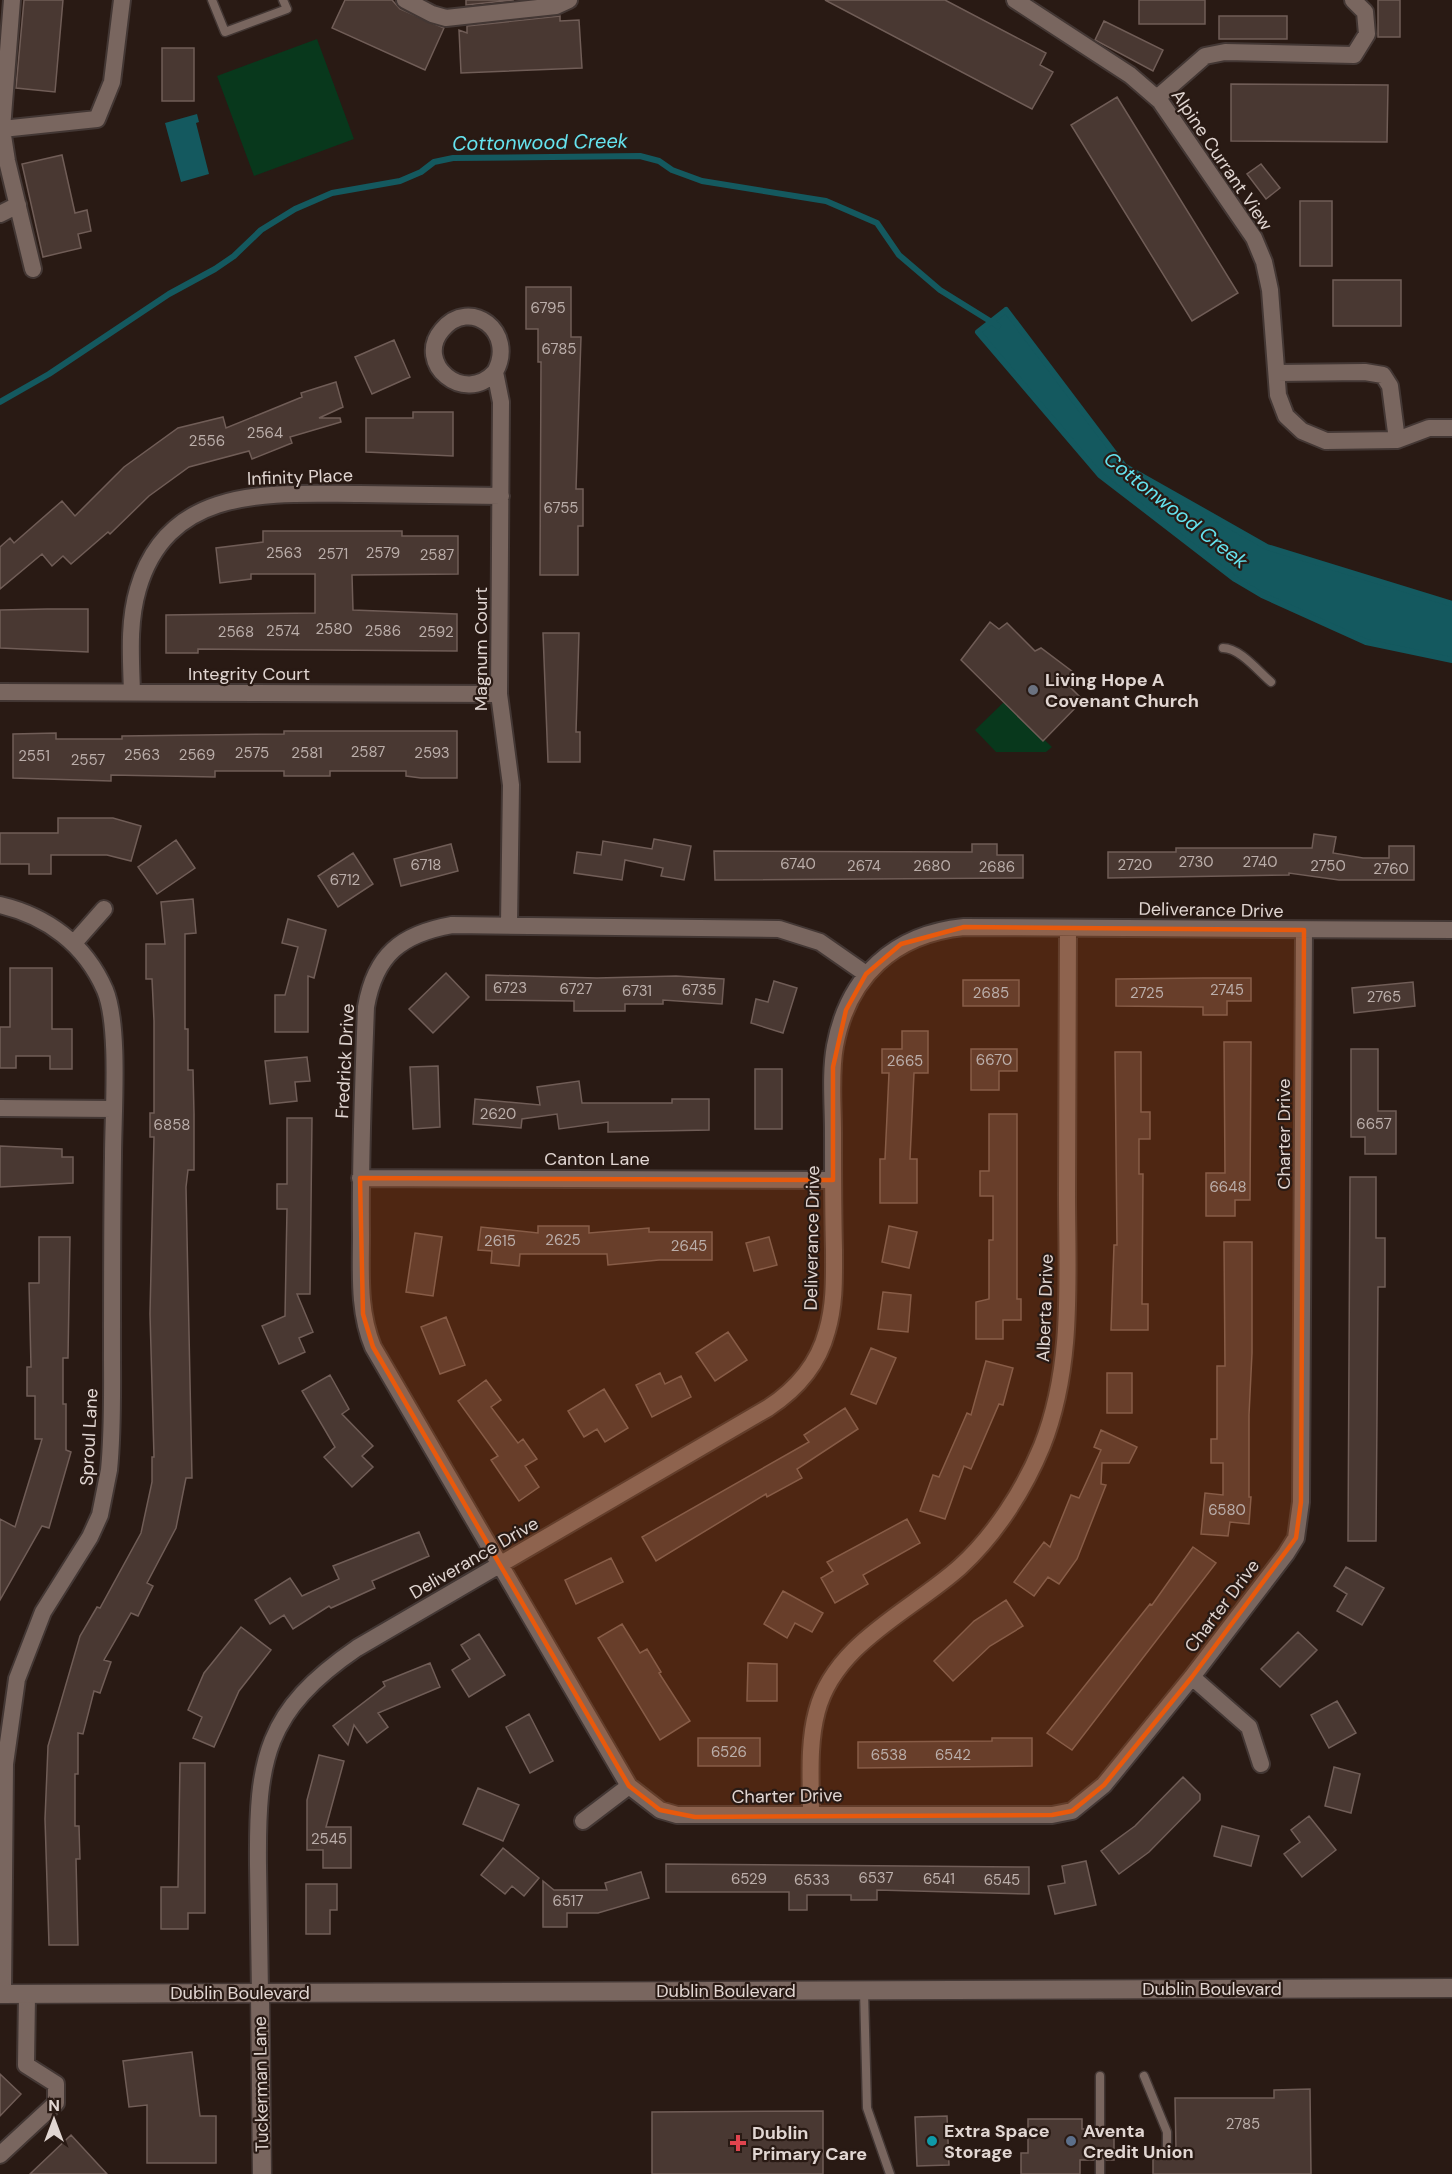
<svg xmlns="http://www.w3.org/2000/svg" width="1452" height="2174" font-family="'DM Sans',sans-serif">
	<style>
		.green { fill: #08381c }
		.water { fill: #14595f }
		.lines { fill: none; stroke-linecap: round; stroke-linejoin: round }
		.stream { stroke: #14595f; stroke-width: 6 }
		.building { fill: #493832; stroke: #705d57; stroke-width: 1.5 }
		.lane-casing { stroke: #433734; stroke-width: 11 }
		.street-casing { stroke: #433734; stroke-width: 20 }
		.secondary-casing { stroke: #433734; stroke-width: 21 }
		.lane { stroke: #79665f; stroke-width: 8 }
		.street { stroke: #79665f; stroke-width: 16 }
		.secondary { stroke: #79665f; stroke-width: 18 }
		.marked { fill: #e8590c; fill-opacity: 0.2; stroke: #e8590c; stroke-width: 4.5; stroke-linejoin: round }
		.worship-dot { fill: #6b7280; stroke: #291a14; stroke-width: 2 }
		.culture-dot { fill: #0f9aa8; stroke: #291a14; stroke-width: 2 }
		.service-dot { fill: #5c6f8a; stroke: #291a14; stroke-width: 2 }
		.health-dot { fill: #e0444e; stroke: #291a14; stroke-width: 2 }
		.labels { text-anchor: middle; stroke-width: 4.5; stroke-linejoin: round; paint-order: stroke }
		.number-label { font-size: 15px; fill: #bbaeaa }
		.street-label { font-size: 18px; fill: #e1d6d2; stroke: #291a14 }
		.poi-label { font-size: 18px; font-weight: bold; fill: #e1d6d2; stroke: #291a14; text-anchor: start }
		.water-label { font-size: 20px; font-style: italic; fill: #65e3ef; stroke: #291a14 }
	</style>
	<rect width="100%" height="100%" fill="#291a14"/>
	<path class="green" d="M317,39L354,139L254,176L217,76Z
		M1004,702L1052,747L1046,752H996L975,730Z"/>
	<path class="water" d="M197,114L199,122L196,123L209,174L181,182L165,123Z
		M1006,310L1124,466L1267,547L1452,604V660L1366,642L1262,595L1235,579L1100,475L978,332Z"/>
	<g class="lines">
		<path class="stream" d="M0,402L49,374L169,294L215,269L234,256L261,230L295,209L332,193L400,181L421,172L434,162L453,158L640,156L659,161L672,170L702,181L826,201L877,223L899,255L940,290L998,326
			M1452,604L1267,547L1124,466L1006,310L978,332L1100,475L1235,579L1262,595L1366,642L1452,660"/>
	</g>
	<path class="building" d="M24,0H63L55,92L16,88Z
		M345,0H392L400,9L444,28L425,70L332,28Z
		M466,0H514L466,5Z
		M825,0H945L1046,53L1040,65L1053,72L1032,109Z
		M1139,0H1205V24H1139Z
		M1378,0H1400V37H1378Z
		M560,16V21L579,20L582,68L461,73L459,30L467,33V26Z
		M1219,16H1287V39H1219Z
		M1104,21L1163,50L1153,71L1095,40Z
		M162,48H194V101H162Z
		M1231,84L1388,85L1387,142L1231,141Z
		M1117,97L1238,293L1192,321L1071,125Z
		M62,155L75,213L87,210L91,231L78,234L81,248L43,257L22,164Z
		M1261,164L1280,188L1266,199L1247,174Z
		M1300,201H1332V266H1300Z
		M1333,280H1401V326H1333Z
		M526,287H571V337H581L576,489H583V526H578V575H540L541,362H538V329H526Z
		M394,340L410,377L372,394L355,357Z
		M336,382L343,407L319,418H340L341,422L290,437L292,443L252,459L249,451L189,467L149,496L110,534L108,532L71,564L63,556L52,566L42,554L0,589V547L10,538L14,543L62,501L75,516L124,467L178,428L223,417L226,428L302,397L301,393Z
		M413,412H453V456L366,452V418H413Z
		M263,531H402V536H458V574L352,575L353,610L457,614V651L198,649V653H166V615L315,613V574H251V579L220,583L216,548L263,542Z
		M47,609H88V652L0,648V610Z
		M990,622L999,629L1007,623L1035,651L1041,648L1073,672L1063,680L1083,700L1043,741L961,660Z
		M543,633H579L576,732H580V762H548Z
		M284,731H457V778H421L406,776V771H330V776H284V771H215V777L111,775V781L13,778V734L56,733V739H122V736L284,734Z
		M58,818H113L141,826L131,861L107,855H51V874H29V864H0V833H58Z
		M1314,834L1336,837L1333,853L1363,858H1389V846H1414V880H1339L1289,873V875L1108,878V852H1176V848H1312Z
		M654,839L691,846L684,880L661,876L663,868L625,860L622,880L574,873L577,852L601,855L603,841L652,849Z
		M176,840L195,868L157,894L138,867Z
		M451,844L458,871L401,886L394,859Z
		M972,844H997V855H1023V878L715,880L714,851L972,852Z
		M353,853L373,884L338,907L318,876Z
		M193,899L196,933L185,934V1029H188V1070H193L194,1114V1170H188L186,1187L192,1478H186L176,1528L147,1583L153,1586L138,1616L131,1613L104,1660L111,1662L100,1693L94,1691L83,1734L78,1733V1774H75V1826H79L80,1859H76L78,1945H49L45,1819L48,1746L80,1636L97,1607L100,1608L141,1533L152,1482V1457H154L150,1314L154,1137H150V1113H154V1021L152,979H146V944H165L161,902Z
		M288,919L326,930L314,978L308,976V1032H275V995H285L298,947L282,943Z
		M10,968H52V1029H72V1069H50V1056H16V1068H0V1027H10Z
		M446,973L469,997L433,1033L409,1009Z
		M486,975L597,978L676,976L724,979L722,1004L663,1000V1004H625V1011H574V1001L486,1000Z
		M1203,978H1251V1001H1227V1015H1203V1007L1116,1006V979Z
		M963,980H1019V1006H963Z
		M774,981L797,988L783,1033L751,1023L756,999L768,1002Z
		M1413,982L1415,1006L1354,1013L1352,988Z
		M902,1031H928V1073H914L910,1159H917V1203H880V1159H885L889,1073H882V1049H902Z
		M1224,1042H1251L1250,1200H1235V1216H1206V1173H1225Z
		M971,1049H1017V1071H999V1090H971Z
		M1351,1049H1378V1111H1396V1154H1365V1137H1351Z
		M1115,1052H1141V1112H1150V1139H1139V1174H1143L1142,1304H1148V1330H1111L1114,1245H1117Z
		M307,1057L310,1081L295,1082L297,1101L270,1104L265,1061Z
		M438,1066L440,1127L413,1129L410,1067Z
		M755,1069H782V1129H755Z
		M579,1081L582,1103H672V1099H709V1130L608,1132V1122L559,1129L557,1114L522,1119L521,1128L473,1124L475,1099L540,1105L537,1087Z
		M989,1114H1017V1299H1021V1320H1003V1339H976V1302L989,1299V1240H993V1196H980V1171H989Z
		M287,1118H312L310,1294H297L313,1332L299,1338L305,1352L279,1364L262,1326L285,1316L287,1209H277V1184H287Z
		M0,1146L62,1149V1157H73V1183L0,1187Z
		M1350,1177H1376V1238H1385V1287H1378L1376,1541H1348Z
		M538,1226H589V1233L649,1228V1232H712V1260H659L608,1265L607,1254H520L519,1266L491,1263L492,1251L478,1250L481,1227L538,1233Z
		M889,1226L917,1232L909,1268L882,1262Z
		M415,1233L442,1237L433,1296L406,1292Z
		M39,1237H70L68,1358H63V1404H66V1450L71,1452L49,1528L42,1526L0,1600V1519L15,1527L42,1439H35V1396H27V1367H31L29,1283H39Z
		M769,1237L777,1265L754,1271L746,1243Z
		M1224,1242H1252V1353L1249,1415V1497H1251L1249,1524L1230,1522L1228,1536L1201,1534L1205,1493L1223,1495V1463H1211V1439H1217V1366H1225Z
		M883,1292L911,1295L908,1332L878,1329Z
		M446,1317L465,1365L440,1374L421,1327Z
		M728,1332L747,1360L715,1381L696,1353Z
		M871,1348L896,1358L876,1404L851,1394Z
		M986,1361L1013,1368L1003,1405L999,1404L971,1469L964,1466L945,1519L920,1511L933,1475L939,1477L967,1413L971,1415Z
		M660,1373L665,1384L681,1376L691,1397L652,1417L636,1385Z
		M1107,1373H1132V1413H1107Z
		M330,1375L349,1409L342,1414L373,1446L362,1456L373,1467L352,1487L324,1457L335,1447L302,1391Z
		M486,1380L501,1400L491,1407L518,1443L523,1439L537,1459L525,1466L539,1487L519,1501L491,1460L498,1456L458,1401Z
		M604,1389L628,1428L605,1442L597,1429L584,1437L568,1411Z
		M845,1408L858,1429L797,1469L802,1478L767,1497L766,1494L656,1561L642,1537L809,1442L804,1435Z
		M1101,1430L1137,1447L1129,1463H1102L1101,1484L1106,1485L1077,1559L1059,1584L1048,1577L1034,1596L1014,1582L1044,1542L1050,1547L1071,1495L1079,1498L1101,1450L1094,1447Z
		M907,1519L920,1543L863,1575L868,1584L835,1603L821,1578L833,1571L827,1562Z
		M419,1532L429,1556L372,1581L375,1588L331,1608L329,1606L293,1629L284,1615L270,1624L255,1600L290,1578L302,1596L339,1579L333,1566Z
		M1193,1547L1216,1563L1072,1750L1047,1733L1150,1604L1152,1605Z
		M611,1558L623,1582L576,1604L565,1580Z
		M1346,1567L1384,1588L1362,1625L1337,1611L1347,1594L1334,1586Z
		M783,1591L823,1613L812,1632L795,1623L787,1638L764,1624Z
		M1006,1600L1023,1626L990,1646L953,1681L934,1661L974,1621Z
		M622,1624L640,1653L647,1649L661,1672L659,1673L690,1721L660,1740L598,1638Z
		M241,1627L271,1650L239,1691L214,1747L193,1738L202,1717L188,1710L204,1673Z
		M1298,1632L1317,1650L1280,1687L1261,1669Z
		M479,1634L505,1675L469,1697L452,1670L470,1659L461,1645Z
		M430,1663L440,1687L378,1713L388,1727L367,1743L354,1725L348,1745L333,1726L385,1686L383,1682Z
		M748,1663L777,1664V1701H747Z
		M1337,1701L1356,1733L1329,1748L1311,1715Z
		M529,1714L553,1761L530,1773L506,1727Z
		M698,1738H760V1766H698Z
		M992,1738H1032V1766L858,1768V1742L992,1741Z
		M319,1755L344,1761L326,1827H351V1868H323V1850H307V1800Z
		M180,1763H205V1913H188V1929H161V1887H178Z
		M1334,1767L1360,1774L1351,1813L1325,1806Z
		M1183,1777L1200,1794V1800L1149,1852L1119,1874L1101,1851L1135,1826Z
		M478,1788L519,1805L503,1841L463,1824Z
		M1309,1816L1336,1850L1302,1877L1284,1854L1300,1842L1291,1830Z
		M1222,1826L1259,1836L1251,1866L1214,1856Z
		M503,1848L539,1878L524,1896L512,1886L505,1894L481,1875Z
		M1086,1861L1096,1905L1055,1914L1048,1886L1065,1883L1062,1866Z
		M666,1864L1029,1867V1894L877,1890V1900H851V1895H807V1910H789V1892H666Z
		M641,1872L649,1898L598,1913H567V1927H543V1881L554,1890H607L605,1883Z
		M306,1884H337V1910H330V1934H306Z
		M192,2052L200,2116H216V2163H147V2105L129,2107L123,2061Z
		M0,2074L21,2094L0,2116Z
		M1310,2089L1311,2174H1153V2150L1161,2149L1168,2155L1176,2149L1175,2098H1274V2090Z
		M823,2111V2174H652V2112Z
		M947,2116L949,2165L917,2166L915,2117Z
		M1028,2119H1082V2129H1094L1099,2135L1106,2129H1114V2160H1106L1101,2154L1094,2160H1080V2174H1021V2153H1028Z
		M71,2135L107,2174H30Z"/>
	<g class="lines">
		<g class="lane-casing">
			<path id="lane" d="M212,0L225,32L287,9L283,0
				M1223,648C1240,648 1258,671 1271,682
				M864,1990L867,2108L890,2174
				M1144,2076L1167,2132V2149
				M1100,2129V2076
				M1100,2160V2174"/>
		</g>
		<g class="street-casing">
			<path id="street" d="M12,0L2,129L7,161L33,269
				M405,0L432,14L446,18L556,6L569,0
				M1015,0L1130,75L1160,101L1254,238L1264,262L1270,290L1278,395L1286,416L1302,431L1326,441L1397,440L1429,428H1452
				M1157,98L1205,56L1225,52L1354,55L1367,34L1365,12L1353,0
				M2,129L97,119L112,82L122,0
				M0,214L18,205
				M495,372C517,332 470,296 442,330C414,363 464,406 495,372L501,402L499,694L511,785L509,924
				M1277,373L1365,372L1383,375L1390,386L1397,440
				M0,692L499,694
				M132,693C131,658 128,623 138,589C169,483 273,494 360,494C407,495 454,495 501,496
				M0,905C47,916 85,944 105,990C120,1026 113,1114 113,1157C112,1222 112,1287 112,1352C112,1391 113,1431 109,1470L100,1515L90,1537L43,1612L17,1679L5,1764L3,1994
				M74,943L104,909
				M866,974L820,942L779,929L452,925C401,934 375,955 366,1007C363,1083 360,1159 361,1235C361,1273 358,1311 373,1347L629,1786L660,1810L677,1815H1052L1072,1811L1104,1785L1192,1677L1286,1554L1296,1538L1301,1502L1304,930
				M0,1108L113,1109
				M360,1178L833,1180
				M1192,1677L1249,1727L1261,1764
				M811,1814C811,1780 808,1744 817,1711C835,1643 911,1611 960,1567C995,1535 1024,1490 1042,1446C1074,1366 1067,1278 1067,1194C1068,1105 1068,1016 1068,928
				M583,1821L629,1786
				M260,1994C259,1951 259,1908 258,1865C257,1759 265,1711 357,1648L768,1408C797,1389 818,1365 827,1331C835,1304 834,1277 834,1250C833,1210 833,1171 833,1132C833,1104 830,1073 835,1046C848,976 894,934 964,927L1452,930
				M0,2155L56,2103V2084L26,2065L27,1994"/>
		</g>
		<g class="secondary-casing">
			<path id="secondary" d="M0,1994L1452,1988
				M260,1994L262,2174"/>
		</g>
		<use href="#lane" class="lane"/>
		<use href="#street" class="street"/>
		<use href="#secondary" class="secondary"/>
	</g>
	<path class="marked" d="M964,927L1304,930L1301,1502L1296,1538L1192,1677L1104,1785L1072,1811L1052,1815L695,1817L660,1810L629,1786L373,1347L363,1314L360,1178L833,1180V1067L846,1010L866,974L901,944Z"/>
	<circle class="worship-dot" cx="1033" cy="690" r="6"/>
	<circle class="culture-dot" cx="932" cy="2141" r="6"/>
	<circle class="service-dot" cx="1071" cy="2141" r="6"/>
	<path class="health-dot" d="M735 2134h6v6h6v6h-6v6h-6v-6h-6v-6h6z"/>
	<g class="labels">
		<g class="number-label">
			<text x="548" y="313">6795</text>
			<text x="559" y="354">6785</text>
			<text x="265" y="438">2564</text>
			<text x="207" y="446">2556</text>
			<text x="561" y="513">6755</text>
			<text x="284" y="558">2563</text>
			<text x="383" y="558">2579</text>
			<text x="333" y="559">2571</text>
			<text x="437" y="560">2587</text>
			<text x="334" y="634">2580</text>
			<text x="283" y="636">2574</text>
			<text x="383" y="636">2586</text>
			<text x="236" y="637">2568</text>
			<text x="436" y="637">2592</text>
			<text x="368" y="757">2587</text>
			<text x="252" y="758">2575</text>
			<text x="307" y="758">2581</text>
			<text x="432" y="758">2593</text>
			<text x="142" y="760">2563</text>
			<text x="197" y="760">2569</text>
			<text x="34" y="761">2551</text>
			<text x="88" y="765">2557</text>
			<text x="1196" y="867">2730</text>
			<text x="1260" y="867">2740</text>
			<text x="798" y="869">6740</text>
			<text x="426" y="870">6718</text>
			<text x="1135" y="870">2720</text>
			<text x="864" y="871">2674</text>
			<text x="932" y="871">2680</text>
			<text x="1328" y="871">2750</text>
			<text x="997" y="872">2686</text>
			<text x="1391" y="874">2760</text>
			<text x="345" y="885">6712</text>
			<text x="510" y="993">6723</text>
			<text x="576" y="994">6727</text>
			<text x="699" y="995">6735</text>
			<text x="1227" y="995">2745</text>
			<text x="637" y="996">6731</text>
			<text x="991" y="998">2685</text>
			<text x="1147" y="998">2725</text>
			<text x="1384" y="1002">2765</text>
			<text x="994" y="1065">6670</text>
			<text x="905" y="1066">2665</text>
			<text x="498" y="1119">2620</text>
			<text x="1374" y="1129">6657</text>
			<text x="172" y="1130">6858</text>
			<text x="1228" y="1192">6648</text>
			<text x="563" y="1245">2625</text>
			<text x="500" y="1246">2615</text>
			<text x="689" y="1251">2645</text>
			<text x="1227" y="1515">6580</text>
			<text x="729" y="1757">6526</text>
			<text x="889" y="1760">6538</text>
			<text x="953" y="1760">6542</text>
			<text x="329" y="1844">2545</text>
			<text x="876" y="1883">6537</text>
			<text x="749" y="1884">6529</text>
			<text x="939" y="1884">6541</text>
			<text x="812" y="1885">6533</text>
			<text x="1002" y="1885">6545</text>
			<text x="568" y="1906">6517</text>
			<text x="1243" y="2129">2785</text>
		</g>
		<g class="street-label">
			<text transform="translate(1222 160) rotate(56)" y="6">Alpine Currant View</text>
			<text transform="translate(300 477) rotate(-2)" y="6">Infinity Place</text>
			<text transform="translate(481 649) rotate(-90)" y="6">Magnum Court</text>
			<text x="249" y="680">Integrity Court</text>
			<text transform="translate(1211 910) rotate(1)" y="6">Deliverance Drive</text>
			<text transform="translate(345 1061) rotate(-87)" y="6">Fredrick Drive</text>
			<text transform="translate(1284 1134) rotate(-90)" y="6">Charter Drive</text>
			<text x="597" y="1165">Canton Lane</text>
			<text transform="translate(812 1238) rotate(-89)" y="6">Deliverance Drive</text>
			<text transform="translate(1045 1308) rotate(-88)" y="6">Alberta Drive</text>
			<text transform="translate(89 1437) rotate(-87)" y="6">Sproul Lane</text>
			<text transform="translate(474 1558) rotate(-30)" y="6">Deliverance Drive</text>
			<text transform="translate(1222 1606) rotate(-53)" y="6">Charter Drive</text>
			<text transform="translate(787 1796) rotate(-1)" y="6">Charter Drive</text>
			<text x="1212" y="1995">Dublin Boulevard</text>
			<text x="726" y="1997">Dublin Boulevard</text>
			<text x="240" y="1999">Dublin Boulevard</text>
			<text transform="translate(261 2084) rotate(-91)" y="6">Tuckerman Lane</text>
		</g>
		<g class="poi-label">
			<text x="1045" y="686">Living Hope A<tspan x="1045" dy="21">Covenant Church</tspan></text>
			<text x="944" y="2137">Extra Space<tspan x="944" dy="21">Storage</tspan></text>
			<text x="1083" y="2137">Aventa<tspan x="1083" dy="21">Credit Union</tspan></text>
			<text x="752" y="2139">Dublin<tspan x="752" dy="21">Primary Care</tspan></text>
		</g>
		<g class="water-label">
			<text transform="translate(540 142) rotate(-1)" y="7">Cottonwood Creek</text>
			<text transform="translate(1176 510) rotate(38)" y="7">Cottonwood Creek</text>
		</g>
	</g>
	<g transform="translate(54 2120)" stroke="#291a14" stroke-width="4.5" paint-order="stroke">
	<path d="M0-4.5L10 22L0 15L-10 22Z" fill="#e1d6d2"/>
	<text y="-9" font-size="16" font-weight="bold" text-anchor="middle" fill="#e1d6d2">N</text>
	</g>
</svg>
